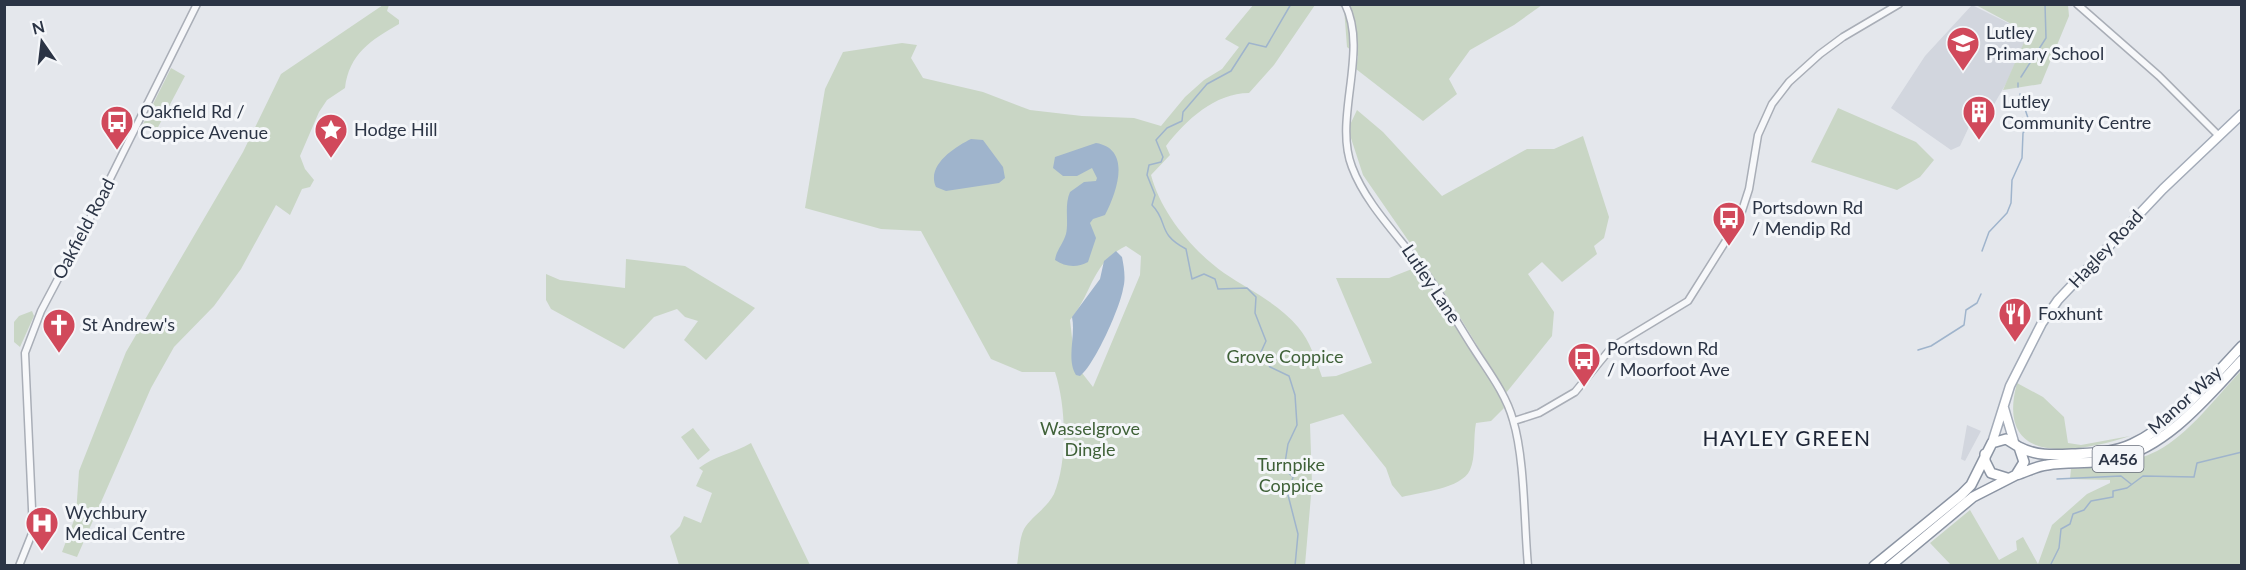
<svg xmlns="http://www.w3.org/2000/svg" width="2246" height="570" font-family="Lato,sans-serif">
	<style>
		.built { fill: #d2d6de }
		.green { fill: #c9d6c5; fill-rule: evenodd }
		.water { fill: #9fb4cc }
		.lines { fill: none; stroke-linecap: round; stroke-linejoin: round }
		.stream { stroke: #9fb4cc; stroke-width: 1.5 }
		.minor-casing { stroke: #a9aeb7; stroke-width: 9 }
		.major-casing { stroke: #a3abb8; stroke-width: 11 }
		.highway-casing { stroke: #8b94a3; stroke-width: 12 }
		.minor { stroke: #f7f8fa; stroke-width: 6 }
		.major { stroke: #fff; stroke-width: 8 }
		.highway { stroke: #fff; stroke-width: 9 }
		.labels { text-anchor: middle; stroke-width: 6; stroke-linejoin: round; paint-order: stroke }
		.shield { fill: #f4f6f9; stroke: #676e7b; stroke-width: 1.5 }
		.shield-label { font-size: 16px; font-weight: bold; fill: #2b3445 }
		.poi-label { font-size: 18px; fill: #2b3445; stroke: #f4f6f9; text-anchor: start }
		.street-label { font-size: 18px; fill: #2b3445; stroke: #f4f6f9 }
		.park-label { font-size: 18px; fill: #3f6138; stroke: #f4f6f9 }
		.quarter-label { font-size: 21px; letter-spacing: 1.5px; fill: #1d2536; stroke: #f4f6f9 }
	</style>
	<rect width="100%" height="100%" fill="#e4e7ec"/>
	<path class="built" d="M1972,5L2028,33L2007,82L1986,118L1974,116L1960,146L1951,150L1891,108L1925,56Z
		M1967,425L1981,431L1965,461L1961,459Z"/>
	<path class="green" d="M1254,4L1315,5L1274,65L1249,93C1215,93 1186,120 1166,146L1170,155L1151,175C1161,213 1192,250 1224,273C1249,290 1278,303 1298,327C1310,341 1316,360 1322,377L1336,376L1372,363L1336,278H1389L1417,267L1497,388L1504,408L1491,421L1476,423C1473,437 1476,457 1470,470C1461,489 1421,492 1402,497L1392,485L1386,468L1343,414L1310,424L1312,484L1305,565H1017C1019,555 1019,539 1024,529C1031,517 1047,508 1054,494C1068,461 1066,405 1055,372H1022L991,359L921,231L881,229L805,208L825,89L843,52L902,43L917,45L911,58L923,78L983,92L1030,110L1082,116L1134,118L1161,126L1185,97L1204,80L1222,69L1239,47L1225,39ZM1126,246L1141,256L1140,275L1093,387L1075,364L1070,320C1093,293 1091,263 1126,246Z
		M383,5H389L387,11L399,20V24C371,40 349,54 345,88L327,100L319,112L300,156L305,169L314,180L310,187L302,189L290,215L276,205L241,269L214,306L174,347L151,388L77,557L62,552L76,515L79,471L126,352L243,152L281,74Z
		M1337,5H1542L1514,25L1470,50L1449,79L1457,94L1423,121L1356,69L1358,56L1347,47L1344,8Z
		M1976,5H2068L2069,16L2041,84L2003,90L2028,33Z
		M171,68L185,76L156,131L143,124Z
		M1838,108L1916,142L1934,160L1920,177L1897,190L1811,162Z
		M1357,110L1383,132L1442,196L1527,149H1554L1583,136L1609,217L1604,238L1594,246L1597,254L1562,282L1542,262L1528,274L1554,312L1552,336L1506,393L1450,301L1363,175L1348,129Z
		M626,259L685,266L755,308L706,360L684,340L698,321L685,317L677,309L654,317L624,349L551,309L546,300V274L560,280L625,288Z
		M32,311L34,316L20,347L14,342V322L19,316Z
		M2241,371V565H1951L1930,543L1970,510L1999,560L2017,550L2016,541L2023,537L2038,564L2052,525L2087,494L2110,483V480L2070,479L2071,469C2100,468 2131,464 2157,451C2188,435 2217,396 2241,371Z
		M2017,383L2043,397L2064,417L2068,443L2081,445L2130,436C2078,453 1994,468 2017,383Z
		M693,428L710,450L698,460L681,437Z
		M751,443L810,565H679L670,536L680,526L684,516L701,523L712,493L696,486L703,471L699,468C714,456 734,453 751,443Z"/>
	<path class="water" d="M971,139L983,140L1003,167L1005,178L999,183L946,191L936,187C926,165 955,147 971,139Z
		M1096,143C1132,149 1117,192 1105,215L1093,219L1090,223L1096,238L1088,262C1077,268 1065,267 1055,260C1056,251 1063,244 1066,234C1069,220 1064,206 1070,192L1084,182L1096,181L1097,178L1092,168L1077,176H1063L1053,168L1055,157Z
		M1116,251L1122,257C1124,267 1126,279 1123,289C1120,308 1094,366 1080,376L1076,375C1066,359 1076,336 1072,317L1100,279L1104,261Z"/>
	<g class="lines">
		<path class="stream" d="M1291,4L1266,47L1249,43L1231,71L1207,84L1183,112L1182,121L1167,128L1156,140L1163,157L1161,162L1149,165L1147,175L1155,195L1152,205C1169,222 1156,233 1186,249L1192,279L1204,274L1215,279L1218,289L1247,288L1256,297L1255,313L1266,341L1261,352L1270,367L1289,376L1295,395L1297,425L1288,444L1284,469L1293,477L1288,495L1298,534L1295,566
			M2021,77L2046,38L2045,4
			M2018,87V83
			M1982,251L1989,232L2007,213L2011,203L2012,180L2022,158L2023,133L2030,124L2020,94
			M1918,350L1931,346L1964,325L1966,310L1977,303L1981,294
			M2057,479L2121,476L2131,484
			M2050,566L2059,548L2061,529L2070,524L2073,514L2084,510L2091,501L2113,497V491L2127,488L2143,476L2194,477L2197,463L2242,452"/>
		<g class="minor-casing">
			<path id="minor" d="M1345,4C1369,52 1333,118 1352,167C1367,207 1403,240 1427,275C1444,299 1458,324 1474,349C1488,371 1506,394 1513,420C1525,459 1524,524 1528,566
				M2077,4L2159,76L2219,136
				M1514,421L1539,413L1575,392L1612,347L1688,301L1739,220L1749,189L1758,135L1772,104L1789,82L1820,54L1843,37L1899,4
				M19,566L33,531L25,353L41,311L97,205L197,4"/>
		</g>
		<g class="major-casing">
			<path id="major" d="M2004,408L2014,442
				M1992,443L2010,386L2042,323L2058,300L2163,189L2242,114"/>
		</g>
		<g class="highway-casing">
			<path id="highway" d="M2019,447C2036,456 2053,455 2073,454C2092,453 2113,453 2132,444C2175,424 2209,381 2242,346
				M1985,454V461L1991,473L2007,478
				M2016,475C2027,472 2036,466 2047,465C2070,461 2093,465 2116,459C2169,445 2206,398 2242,360
				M1874,566L1961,495L1971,485L1992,443L2006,439L2019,447L2024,462L2016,475L1973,497L1890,566"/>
		</g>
		<use href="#minor" class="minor"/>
		<use href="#major" class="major"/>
		<use href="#highway" class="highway"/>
	</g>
	<defs>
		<g id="school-pin" transform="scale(1.725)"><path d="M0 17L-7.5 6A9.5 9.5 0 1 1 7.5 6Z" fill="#d1495b" stroke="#f4f6f9"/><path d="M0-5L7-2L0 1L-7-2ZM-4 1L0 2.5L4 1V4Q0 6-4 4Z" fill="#fff"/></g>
		<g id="building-pin" transform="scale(1.725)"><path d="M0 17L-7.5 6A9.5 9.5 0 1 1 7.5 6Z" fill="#d1495b" stroke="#f4f6f9"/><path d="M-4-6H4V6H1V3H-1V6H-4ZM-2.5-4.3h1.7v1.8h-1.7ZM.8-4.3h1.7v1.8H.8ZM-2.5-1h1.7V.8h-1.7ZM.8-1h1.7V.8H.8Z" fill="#fff"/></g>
		<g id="bus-pin" transform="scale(1.725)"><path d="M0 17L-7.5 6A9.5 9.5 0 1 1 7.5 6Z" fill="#d1495b" stroke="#f4f6f9"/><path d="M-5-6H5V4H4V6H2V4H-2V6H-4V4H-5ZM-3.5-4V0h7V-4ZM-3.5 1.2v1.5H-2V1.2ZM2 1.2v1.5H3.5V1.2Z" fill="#fff"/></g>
		<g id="sight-pin" transform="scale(1.725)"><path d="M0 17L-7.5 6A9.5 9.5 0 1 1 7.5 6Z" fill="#d1495b" stroke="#f4f6f9"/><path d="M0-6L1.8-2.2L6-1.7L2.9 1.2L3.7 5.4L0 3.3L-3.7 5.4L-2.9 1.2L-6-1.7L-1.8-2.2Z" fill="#fff"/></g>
		<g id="restaurant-pin" transform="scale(1.725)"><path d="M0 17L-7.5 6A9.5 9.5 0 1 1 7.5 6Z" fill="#d1495b" stroke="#f4f6f9"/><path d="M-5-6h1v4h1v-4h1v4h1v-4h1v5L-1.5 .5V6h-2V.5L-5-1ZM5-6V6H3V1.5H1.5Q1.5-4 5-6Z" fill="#fff"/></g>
		<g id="church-pin" transform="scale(1.725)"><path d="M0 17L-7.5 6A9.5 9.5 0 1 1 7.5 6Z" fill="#d1495b" stroke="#f4f6f9"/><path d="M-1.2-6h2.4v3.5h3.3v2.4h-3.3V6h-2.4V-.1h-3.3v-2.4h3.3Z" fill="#fff"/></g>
		<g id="hospital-pin" transform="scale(1.725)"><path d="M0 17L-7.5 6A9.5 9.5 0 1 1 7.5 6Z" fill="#d1495b" stroke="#f4f6f9"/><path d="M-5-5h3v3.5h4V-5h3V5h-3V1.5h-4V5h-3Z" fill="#fff"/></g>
	</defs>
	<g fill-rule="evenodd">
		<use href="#school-pin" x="1963" y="43"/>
		<use href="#building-pin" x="1979" y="112"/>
		<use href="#bus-pin" x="117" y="122"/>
		<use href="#sight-pin" x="331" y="130"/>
		<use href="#bus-pin" x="1729" y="218"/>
		<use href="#restaurant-pin" x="2015" y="314"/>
		<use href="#church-pin" x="59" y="325"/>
		<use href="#bus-pin" x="1584" y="359"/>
		<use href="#hospital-pin" x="42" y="523"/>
	</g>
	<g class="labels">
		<rect class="shield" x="2092.5" y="446" width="51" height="26" rx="4.5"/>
		<g class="shield-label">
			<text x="2118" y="465">A456</text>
		</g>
		<g class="poi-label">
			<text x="1986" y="39">Lutley<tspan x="1986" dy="21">Primary School</tspan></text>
			<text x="2002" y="108">Lutley<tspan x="2002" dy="21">Community Centre</tspan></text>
			<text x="140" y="118">Oakfield Rd /<tspan x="140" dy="21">Coppice Avenue</tspan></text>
			<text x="354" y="136">Hodge Hill</text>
			<text x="1752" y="214">Portsdown Rd<tspan x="1752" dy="21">/ Mendip Rd</tspan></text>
			<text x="2038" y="320">Foxhunt</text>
			<text x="82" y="331">St Andrew's</text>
			<text x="1607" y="355">Portsdown Rd<tspan x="1607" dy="21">/ Moorfoot Ave</tspan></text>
			<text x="65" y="519">Wychbury<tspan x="65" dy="21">Medical Centre</tspan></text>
		</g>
		<g class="street-label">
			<text transform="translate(84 229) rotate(-62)" y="6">Oakfield Road</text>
			<text transform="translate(2106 249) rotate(-47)" y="6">Hagley Road</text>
			<text transform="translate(1431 284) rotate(56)" y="6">Lutley Lane</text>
			<text transform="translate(2185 400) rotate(-42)" y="6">Manor Way</text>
		</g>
		<g class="park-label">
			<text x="1285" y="363">Grove Coppice</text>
			<text x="1090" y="435">Wasselgrove<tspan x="1090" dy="21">Dingle</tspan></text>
			<text x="1291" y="471">Turnpike<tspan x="1291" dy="21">Coppice</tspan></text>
		</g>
		<g class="quarter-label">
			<text x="1787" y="446">HAYLEY GREEN</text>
		</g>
	</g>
	<rect width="2246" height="570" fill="none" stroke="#2b3445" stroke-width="12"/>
	<g transform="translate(42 42) rotate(346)" stroke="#f4f6f9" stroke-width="4.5" paint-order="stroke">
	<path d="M0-4.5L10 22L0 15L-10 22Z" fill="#2b3445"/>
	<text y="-9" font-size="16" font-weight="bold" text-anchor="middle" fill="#2b3445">N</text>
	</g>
</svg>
